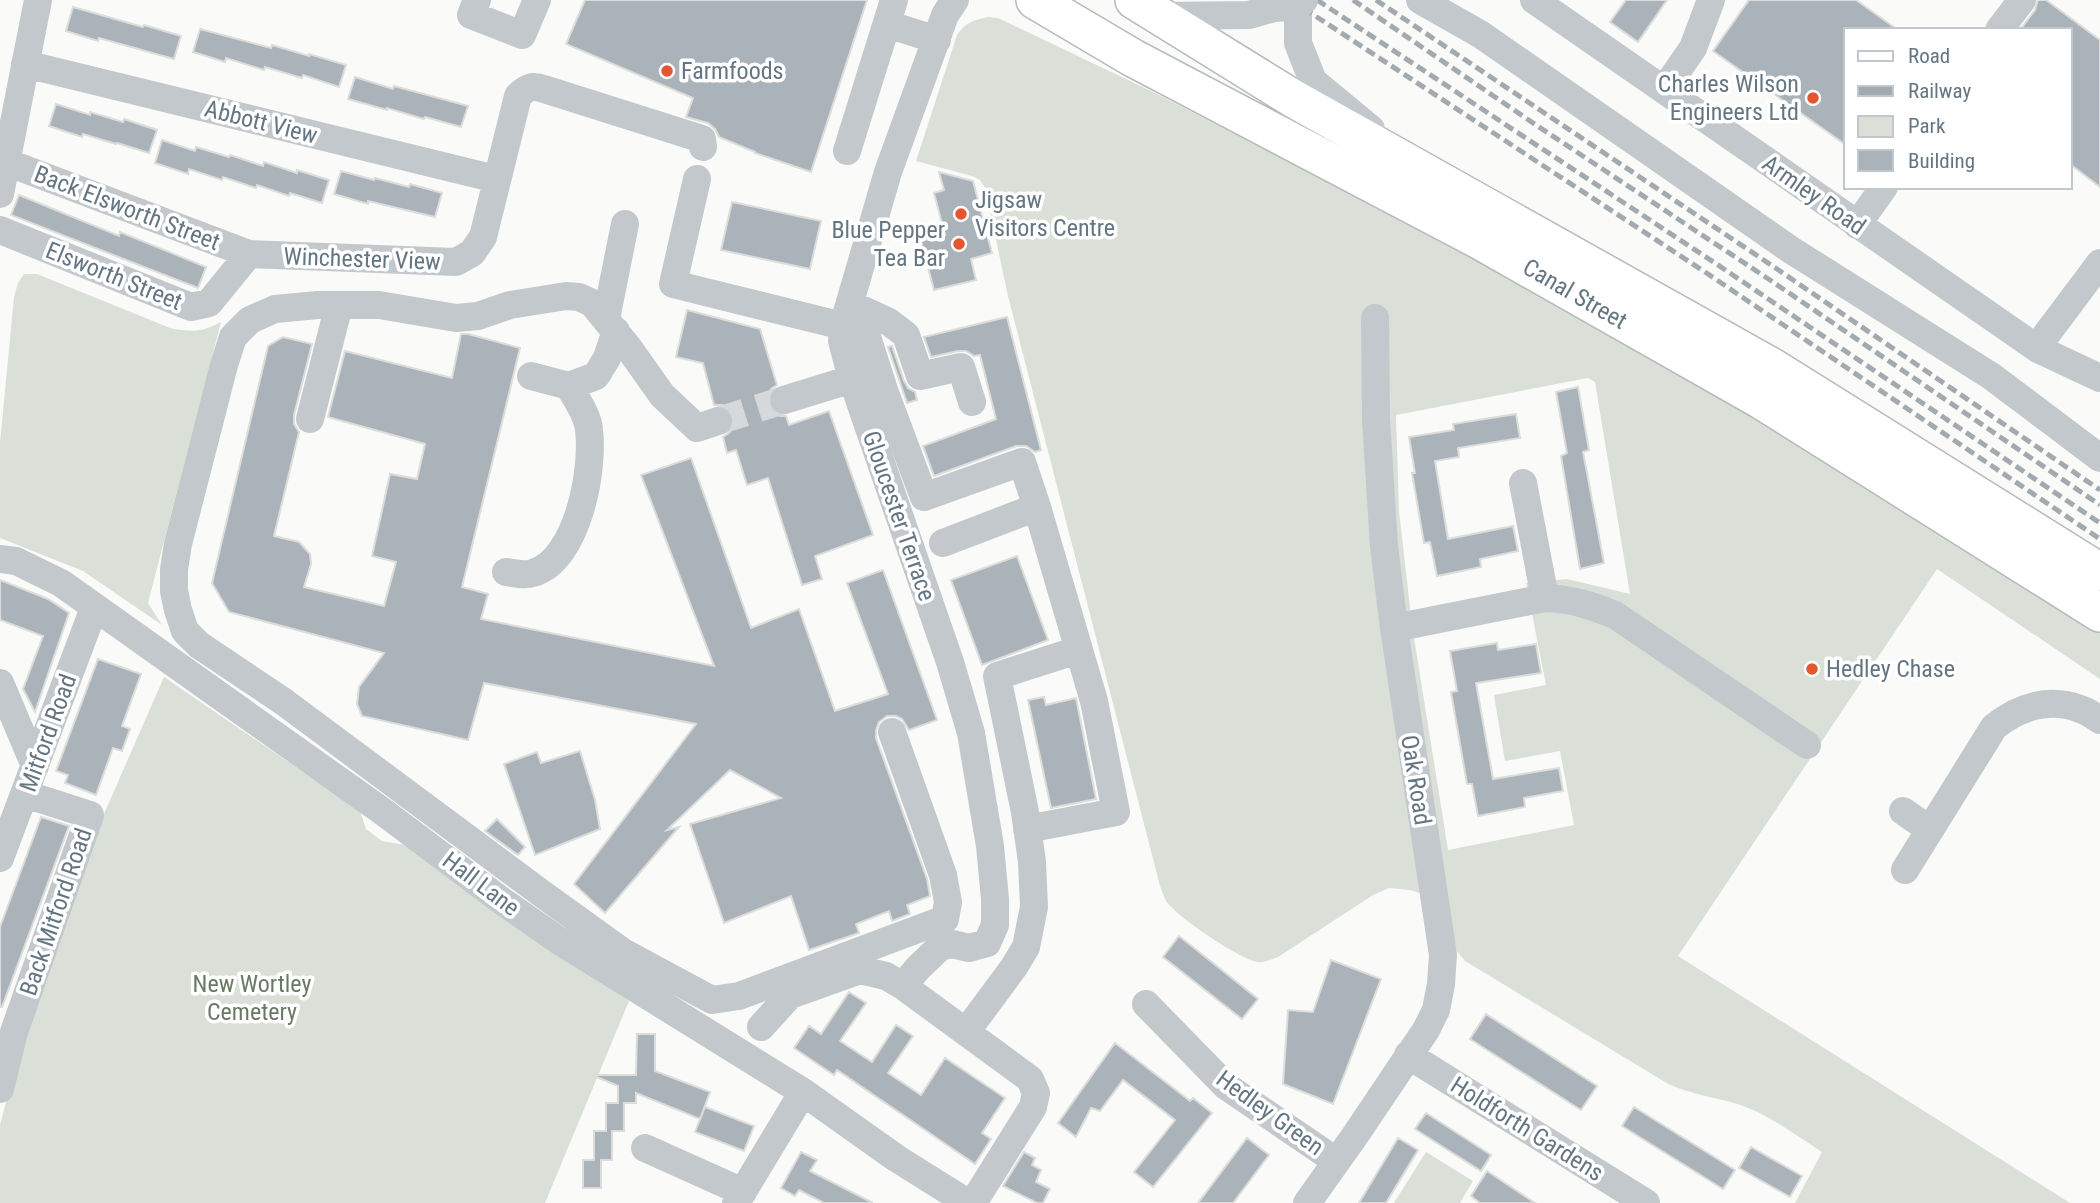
<svg xmlns="http://www.w3.org/2000/svg" width="2100" height="1203" font-family="'Roboto Condensed',sans-serif">
	<style>
		.green { fill: #dadfd7; fill-rule: evenodd }
		.building { fill: #aab3b9; stroke: #dcdcda; stroke-width: 2 }
		.lines { fill: none; stroke-linecap: round; stroke-linejoin: round }
		.minor-tunnel { stroke: #d5d9db; stroke-width: 28; stroke-dasharray: 28 14; stroke-linecap: butt }
		.major-casing { stroke: #b5babe; stroke-width: 40 }
		.minor { stroke: #c3c8cc; stroke-width: 28 }
		.major { stroke: #fff; stroke-width: 37 }
		.rail { stroke: #a2aab0; stroke-width: 5; stroke-dasharray: 10 5; stroke-linecap: butt }
		.minor-bridge { stroke: #c3c8cc; stroke-width: 28 }
		.poi-dot { fill: #e4572e; stroke: #fff; stroke-width: 2.5 }
		.labels { text-anchor: middle; stroke-width: 7; stroke-linejoin: round; paint-order: stroke }
		.poi-label { font-size: 24px; fill: #657683; stroke: #fff; text-anchor: start }
		.street-label { font-size: 24px; fill: #657683; stroke: #fff }
		.park-label { font-size: 24px; fill: #687a64; stroke: #fff }
	</style>
	<rect width="100%" height="100%" fill="#fafaf8"/>
	<path class="green" d="M988,17L998,18L1149,90L1423,231L1620,340L1778,429L2100,631V679L1937,569L1678,956L2070,1203H1795L1822,1152C1795,1135 1766,1112 1734,1103C1712,1097 1692,1094 1670,1085L1465,961L1456,950L1451,918L1430,896L1410,890L1389,888L1373,895L1278,957C1272,959 1264,963 1257,962C1238,958 1177,917 1166,901C1164,897 1162,891 1160,886L1008,296L985,188L980,180L972,176L916,161L957,35C965,23 973,20 988,17ZM1588,378L1595,382L1630,594L1567,579L1526,583L1546,685L1494,695L1505,761L1560,751L1574,825L1448,850L1412,625L1399,511L1396,415Z
		M24,274H37L170,328C191,332 201,333 221,322L148,603L162,625L83,571L0,538V443L14,297L18,283Z
		M164,677L360,811L366,829L382,841L405,845L629,1001L545,1203H0V1125L23,1036L93,839Z
		M1426,1152L1473,1181L1460,1203H1394Z"/>
	<path class="building" d="M585,0H867L811,172L755,153V152L719,137L715,129L708,123L686,117L693,98L566,44Z
		M1626,0H1667L1638,42L1610,22Z
		M1749,0H1856L1898,30H1846V145L1713,51Z
		M2038,0H2046L2100,40V187L2070,164V30H2020L2035,10Z
		M73,7L143,27L144,25L181,36L174,59L99,38L98,41L66,31Z
		M200,29L271,48L272,45L309,56V54L346,65L339,87L303,75L302,78L265,67L264,70L226,58L225,62L193,52Z
		M355,77L393,89L394,86L468,106L461,127L425,117L424,119L387,108V110L348,99Z
		M56,104L90,115V112L123,122L124,119L157,130L149,153L117,143L116,144L83,134L82,137L49,126Z
		M162,140L195,151L196,147L229,157L230,155L263,166L264,162L297,173V170L329,180L322,203L290,193L289,196L257,185L256,188L223,177L222,180L189,169L188,174L155,163Z
		M341,171L374,180L375,178L409,187L410,184L442,193L435,217L368,201V204L334,194Z
		M939,172L973,181L992,253L971,259L976,280L934,290L921,241L945,235L934,193L944,190Z
		M19,195L119,236L120,232L206,267L198,288L11,215Z
		M732,202L821,221L810,269L721,250Z
		M687,310L760,329L777,385L771,389L768,396V404L773,413L780,416H786L789,425L829,411L873,535L815,556L822,579L802,585L768,478L747,485L736,450L727,453L723,437L730,432L734,425L733,415L728,408L722,405H714L703,363L676,357Z
		M1007,317L1041,450L1035,452L1026,446H1016L934,476L923,446L996,419L980,355L974,356L966,351H958L931,357L924,337Z
		M461,334H468L520,348L462,587L488,594L481,619L714,666L641,475L691,458L751,628L799,609L835,711L888,694L847,583L883,570L937,720L909,730L902,719L896,716H887L879,722L876,730V738L927,879L930,896L907,905L910,914L892,921L889,911L856,924L859,933L809,950L791,896L724,923L690,824L781,798L730,770L667,830L679,827L605,913L574,884L696,724L484,683L468,740L362,716L357,704L359,687L384,653L229,612L212,583L268,346L283,337L312,344L294,415V424L299,432L274,536L299,542L310,554L311,564L304,587L384,606L396,562L372,556L390,474L417,479L425,444L328,417L345,351L452,378Z
		M892,346L904,381L908,388L915,392L917,400L907,403L888,347Z
		M1578,387L1589,450L1583,452L1604,563L1580,569L1561,456L1567,453L1556,392Z
		M1516,414L1520,438L1458,448L1459,457L1435,461L1448,539L1513,526L1518,551L1480,559L1481,567L1437,576L1430,542L1424,543L1412,473H1415L1409,437L1454,430L1453,424Z
		M1017,556L1048,640L982,665L951,580Z
		M0,580L48,599L69,613L35,712L23,689L43,636L0,620Z
		M1497,643L1498,650L1536,644L1541,673L1476,683L1493,779L1559,768L1563,791L1524,798L1525,807L1478,816L1472,784H1467L1451,692L1457,691L1450,651Z
		M98,659L141,674L122,726L130,729L122,751L113,748L96,795L65,783L68,775L56,771Z
		M1044,697L1046,705L1076,698L1096,799L1051,808L1028,700Z
		M580,751L595,800L600,829L535,855L504,764L537,752L541,763Z
		M41,817L69,826L2,1007H0V927Z
		M497,819L525,847L518,855L485,831Z
		M1179,936L1258,999L1242,1019L1163,957Z
		M1331,960L1381,979L1333,1104L1283,1084L1288,1010L1313,1012Z
		M849,992L866,1003L840,1041L872,1062L896,1025L913,1036L888,1073L921,1095L945,1058L1005,1098L982,1133L991,1139L975,1164L837,1070L834,1075L794,1048L809,1026L821,1034Z
		M1486,1014L1597,1086L1581,1110L1470,1039Z
		M637,1034H655V1071L710,1092L700,1119L636,1093V1103H624V1131H612V1160H601V1188H583V1160H594V1131H606V1103H618V1086L592,1075H636Z
		M1115,1043L1190,1101L1193,1098L1212,1113L1153,1187L1134,1172L1175,1120L1123,1080L1100,1111L1091,1108L1076,1137L1058,1123Z
		M705,1107L754,1126L744,1151L695,1132Z
		M1634,1107L1735,1170L1723,1189L1622,1126Z
		M1426,1113L1491,1155L1481,1171L1415,1129Z
		M1247,1138L1269,1155L1233,1203H1198Z
		M1398,1138L1418,1150L1386,1203H1359Z
		M1751,1147L1802,1176L1790,1197L1739,1168Z
		M801,1152L817,1160L810,1171L873,1203H824L799,1190L795,1196L781,1188Z
		M1024,1152L1035,1158L1032,1165L1041,1170L1036,1182L1050,1189L1043,1203H1037L1003,1186Z
		M1487,1171L1535,1203H1480L1471,1196Z"/>
	<g class="lines">
		<path class="minor-tunnel" d="M718,421L784,400"/>
		<g class="major-casing">
			<path id="major" d="M1035,0L1133,58L1479,240L1761,400L2100,613
				M1134,0L1294,99L1772,367L2100,572"/>
		</g>
		<path class="minor" d="M477,0L471,15L522,35L537,0
			M1420,0L1480,34L1791,250L1991,376L2100,458
			M1534,0L2038,349L2100,378
			M1157,16L1249,15L1274,8L1298,6V43L1313,81L1371,129
			M887,24L937,40
			M1999,30L2022,0
			M25,64L496,179
			M1664,90L1693,48L1711,0
			M847,151L894,0
			M6,162L249,254L456,262L472,253L483,237L518,96C527,87 532,85 544,89L702,139L703,147
			M697,179L673,284L843,326
			M0,194L38,0
			M1857,225L1884,187
			M0,230L191,307L209,303L249,254
			M850,304L889,322L906,335L920,376L961,367L972,402
			M606,319L625,224
			M843,333L868,340L885,393L924,497L1022,462L1037,507L1094,701L1116,812L1027,829
			M2038,349L2046,335L2100,263
			M569,386L596,376L607,358L616,331
			M784,400L852,379
			M310,419L339,305
			M718,421L697,428L662,395L628,347L592,303L579,297L566,296L510,305L478,316L456,318L379,305H318L275,309L250,320L233,337L224,365L178,544L174,569V591L178,610L185,631L199,645L284,702L541,893L623,952L712,1000L739,996L945,919L948,902L943,875L892,732
			M1523,483L1545,598
			M943,543L1037,507
			M0,559L16,561L61,583L382,811L502,901L558,940L803,1092L896,1158L968,1203
			M506,572C514,573 526,576 533,573C578,560 594,469 589,430C588,415 576,399 569,386L531,376
			M1394,628L1545,598C1572,599 1590,605 1615,615L1807,745
			M0,683L35,766
			M1903,811L1930,830
			M0,858L94,608
			M1905,870L1994,727C2018,707 2050,697 2080,709C2087,711 2094,716 2100,720
			M903,986L918,968L940,947L952,944L969,948L987,943L995,925V899L990,846L971,733L950,662L852,379L842,341L843,326L888,172L945,15L955,0
			M1146,1004L1226,1086L1336,1161
			M761,1027L790,995L860,970L886,976L903,986L1030,1079L1036,1093L1033,1107L973,1203
			M966,1032L1014,967L1026,947L1034,907L1032,862L1025,812L997,676L1078,650
			M1408,1055L1646,1203
			M0,1089L14,1032L90,815L25,794
			M645,1148L743,1192
			M736,1203L803,1092
			M1307,1203L1354,1137L1426,1030L1436,1010L1441,984L1443,955L1394,628L1384,546L1376,419L1375,318"/>
		<use href="#major" class="major"/>
		<path class="rail" d="M1291,0L1705,272L2100,539
			M1317,0L1715,263L2100,523
			M1353,0L1536,125L1770,280L2100,505
			M1376,0L1777,269L2100,490"/>
		<path class="minor-bridge" d="M1298,6L1304,0"/>
	</g>
	<g class="poi-dot">
		<circle cx="667" cy="71" r="7"/>
		<circle cx="1813" cy="98" r="7"/>
		<circle cx="961" cy="214" r="7"/>
		<circle cx="959" cy="244" r="7"/>
		<circle cx="1812" cy="669" r="7"/>
	</g>
	<g class="labels">
		<g class="poi-label">
			<text x="681" y="79">Farmfoods</text>
			<text x="1799" y="92" text-anchor="end">Charles Wilson<tspan x="1799" dy="28">Engineers Ltd</tspan></text>
			<text x="975" y="208">Jigsaw<tspan x="975" dy="28">Visitors Centre</tspan></text>
			<text x="945" y="238" text-anchor="end">Blue Pepper<tspan x="945" dy="28">Tea Bar</tspan></text>
			<text x="1826" y="677">Hedley Chase</text>
		</g>
		<g class="street-label">
			<text transform="translate(261 122) rotate(14)" y="8">Abbott View</text>
			<text transform="translate(1814 195) rotate(35)" y="8">Armley Road</text>
			<text transform="translate(127 208) rotate(21)" y="8">Back Elsworth Street</text>
			<text transform="translate(362 259) rotate(2)" y="8">Winchester View</text>
			<text transform="translate(114 276) rotate(22)" y="8">Elsworth Street</text>
			<text transform="translate(1575 294) rotate(30)" y="8">Canal Street</text>
			<text transform="translate(899 516) rotate(71)" y="8">Gloucester Terrace</text>
			<text transform="translate(48 733) rotate(-70)" y="8">Mitford Road</text>
			<text transform="translate(1416 780) rotate(81)" y="8">Oak Road</text>
			<text transform="translate(481 884) rotate(37)" y="8">Hall Lane</text>
			<text transform="translate(56 912) rotate(-71)" y="8">Back Mitford Road</text>
			<text transform="translate(1270 1113) rotate(36)" y="8">Hedley Green</text>
			<text transform="translate(1527 1129) rotate(32)" y="8">Holdforth Gardens</text>
		</g>
		<g class="park-label">
			<text x="252" y="992">New Wortley<tspan x="252" dy="28">Cemetery</tspan></text>
		</g>
	</g>
	<rect x="1844" y="28" width="228" height="161" fill="#ffffff" stroke="#c1c8cd" stroke-width="2"/>
	<rect x="1858" y="51" width="35" height="10" fill="#ffffff" stroke="#c1c8cd" stroke-width="2"/>
	<text x="1908" y="63" font-size="21" fill="#657683">Road</text>
	<rect x="1858" y="86" width="35" height="10" fill="#a2aab0" stroke="#c1c8cd" stroke-width="2"/>
	<text x="1908" y="98" font-size="21" fill="#657683">Railway</text>
	<rect x="1858" y="116" width="35" height="21" fill="#dadfd7" stroke="#c1c8cd" stroke-width="2"/>
	<text x="1908" y="133" font-size="21" fill="#657683">Park</text>
	<rect x="1858" y="150" width="35" height="21" fill="#aab3b9" stroke="#c1c8cd" stroke-width="2"/>
	<text x="1908" y="168" font-size="21" fill="#657683">Building</text>
</svg>
